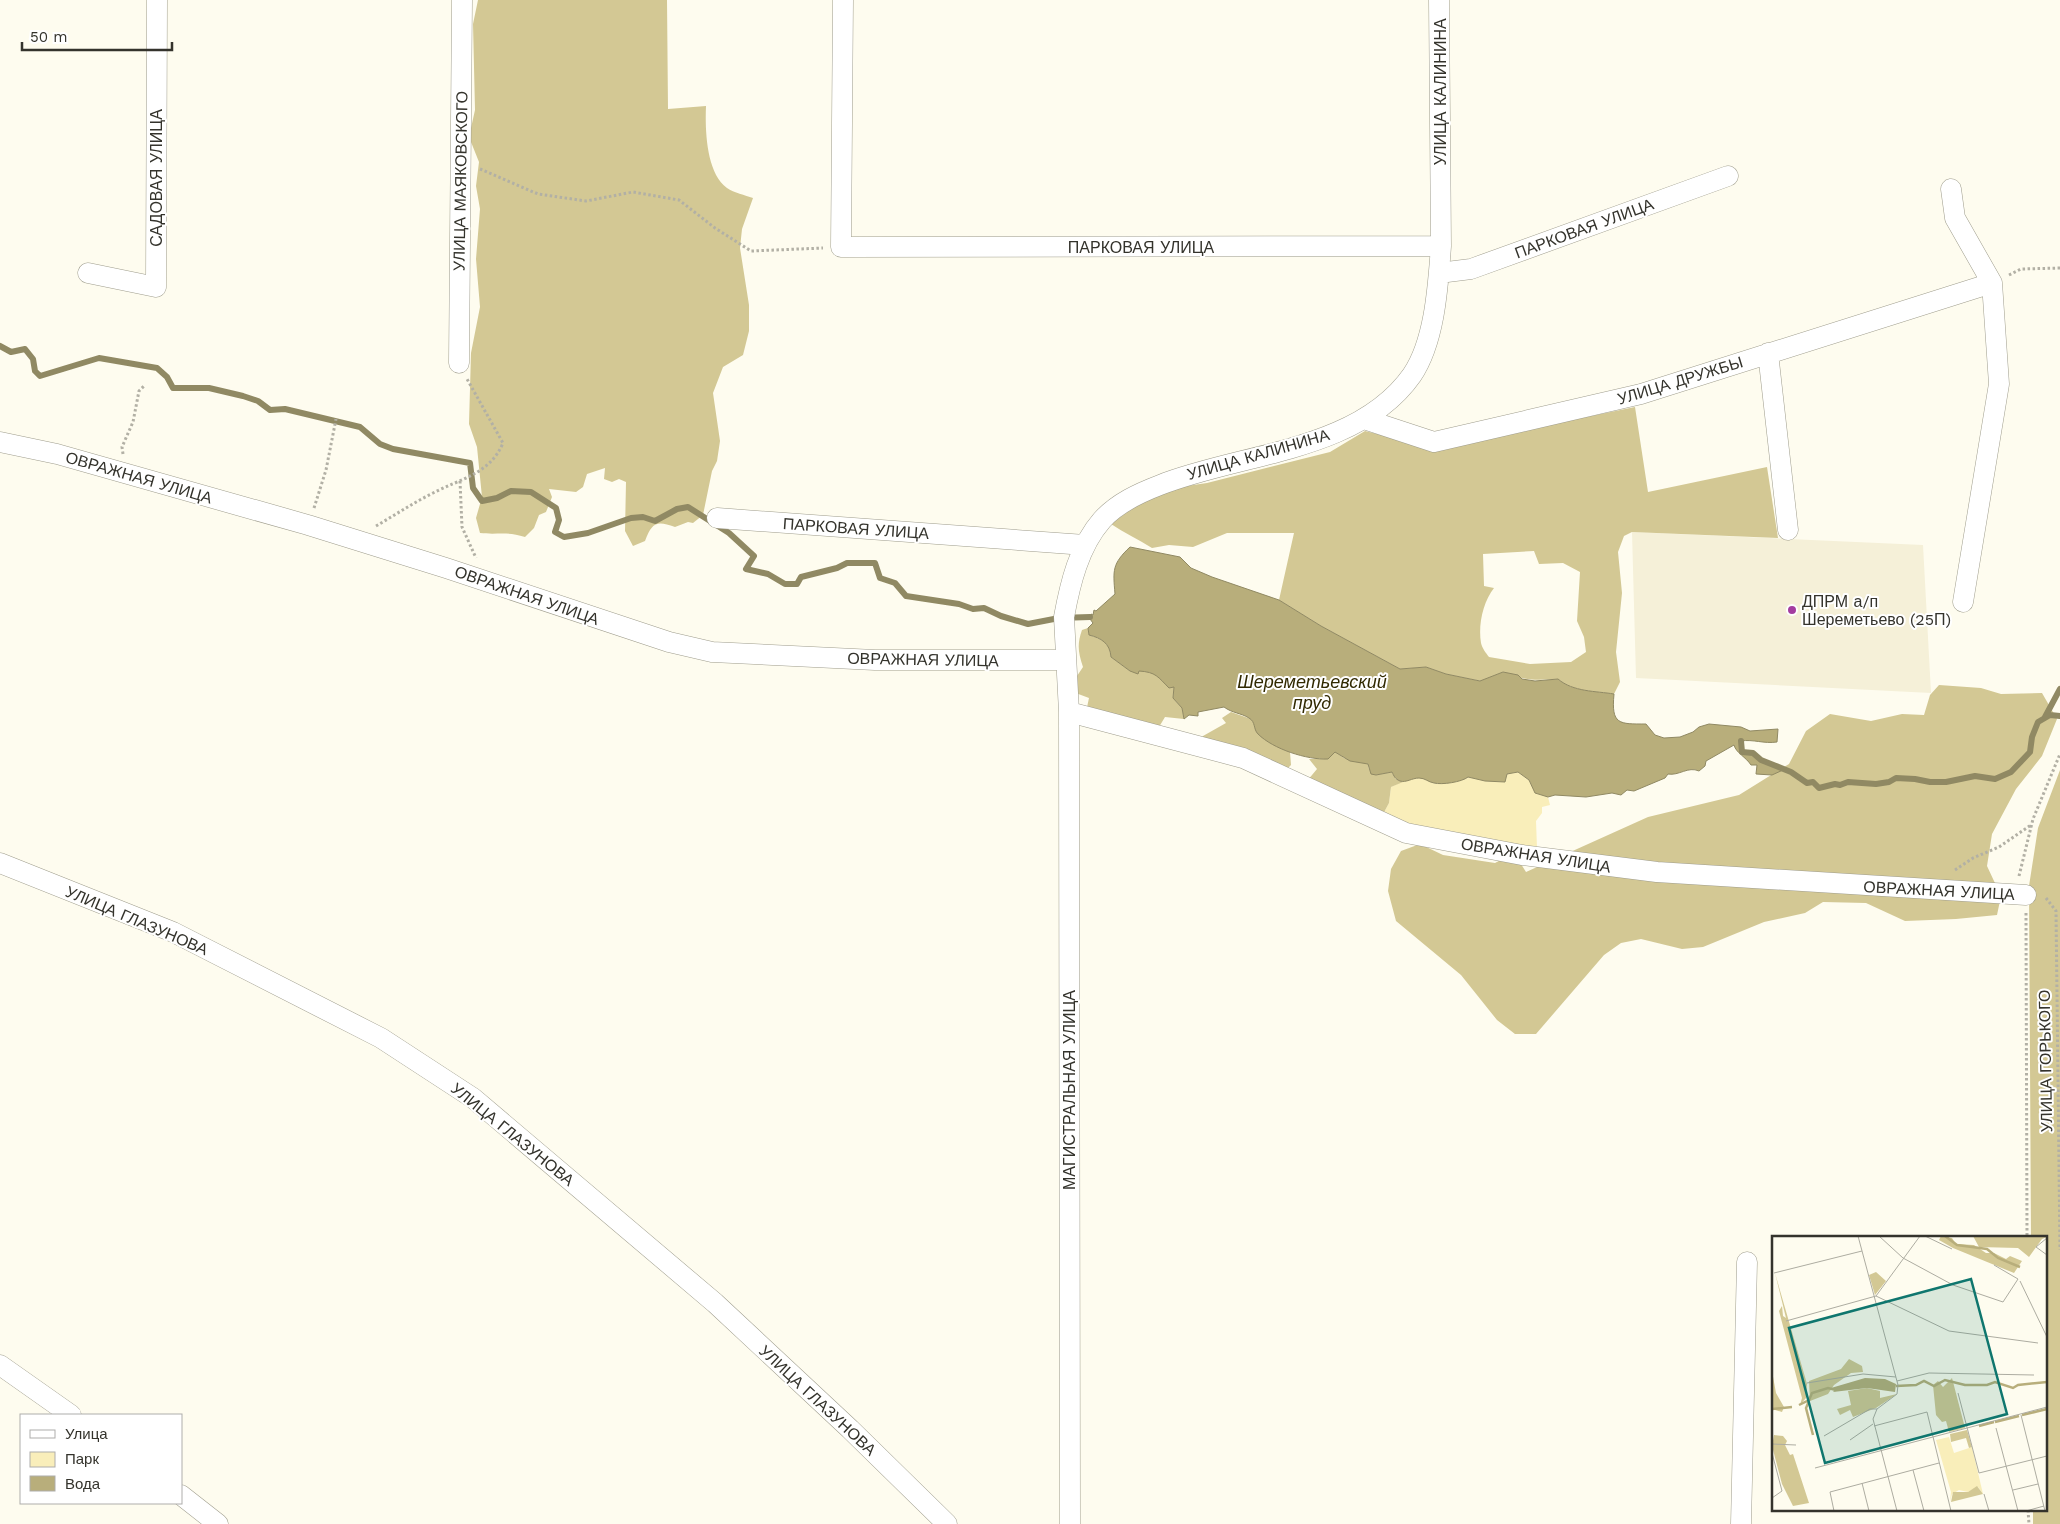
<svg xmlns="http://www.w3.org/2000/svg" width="2060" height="1524" font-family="'Work Sans',sans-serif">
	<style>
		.built { fill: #f5f0d8 }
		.green { fill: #f9eeba }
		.forest { fill: #d3c894; fill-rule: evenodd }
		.water { fill: #b8ae7b; stroke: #908963 }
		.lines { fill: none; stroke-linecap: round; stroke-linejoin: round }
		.stream { stroke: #908963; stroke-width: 6 }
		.minor-casing { stroke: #9f9d8d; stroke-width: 21 }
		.path { stroke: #b2b0a5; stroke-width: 3; stroke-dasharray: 2.5 2.5; stroke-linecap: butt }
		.minor { stroke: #fff; stroke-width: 20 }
		.poi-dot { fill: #a43da0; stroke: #fff; stroke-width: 2 }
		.labels { text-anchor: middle; stroke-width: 4; stroke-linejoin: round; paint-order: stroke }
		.street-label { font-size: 16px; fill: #34332c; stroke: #fff }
		.poi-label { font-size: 16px; fill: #34332c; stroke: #fff; text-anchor: start }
		.water-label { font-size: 18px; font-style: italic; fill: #312900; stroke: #fff }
		.inset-river { fill: none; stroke: #b8ae7b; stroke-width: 2.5 }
		.inset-road { fill: none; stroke: #adaca1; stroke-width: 1 }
		.view { fill: #0f766e; fill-opacity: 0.15; stroke: #0f766e; stroke-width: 2.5 }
		.inset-edge { fill: none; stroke: #34332c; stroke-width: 2.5 }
	</style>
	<rect width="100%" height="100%" fill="#fefcef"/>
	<path class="built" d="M1632,532L1923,545L1931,693L1636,678Z"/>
	<path class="green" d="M1518,772L1529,780L1535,793L1548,797L1550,805L1542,807V813L1536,821L1537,848L1408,828L1382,816L1389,803L1391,787C1399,783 1408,778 1418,778C1425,777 1427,781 1433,783C1441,785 1462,782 1468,777L1485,781L1505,782L1507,774Z"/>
	<path class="forest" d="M478,0H667L668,109L706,106C705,129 706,173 727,188C734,193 745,195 753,198L742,229L740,248L749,305V331L743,355L723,367L713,393L720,441L717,461L712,471L703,515L693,523L688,522L675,527C656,520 652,523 645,541L633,546L625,531L626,482L619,479L612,482L604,479L605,468L587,474L583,487L576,492L549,489L552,497L546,512L539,515L534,528L525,537C507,531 498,535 480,533L476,518L482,497L477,447L469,424L471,353L480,307L476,259L480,209L476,186L479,162L469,137L475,110L473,24Z
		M1635,407L1648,492L1767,467L1778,538L1632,532L1624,536L1618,552L1622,593L1616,652L1620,682L1614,694C1596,691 1573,692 1558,679C1534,680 1526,681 1503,672L1481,681L1446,674L1426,667L1400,669L1321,626L1279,600L1294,533H1227L1193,547L1169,545L1152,548C1138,539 1124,533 1111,524L1140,502L1173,488L1207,483L1330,452L1365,431L1435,448ZM1534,551L1539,564L1563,563L1580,572L1577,621L1584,637L1586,652L1571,662L1530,664L1489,657C1486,653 1482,648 1481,643C1478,625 1483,602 1494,588L1484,586L1483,554Z
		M1088,628L1089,635C1102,639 1110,643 1111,657L1130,671H1144L1159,675L1162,681L1174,687L1173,698L1182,708L1184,719L1165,717L1159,727L1086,712L1089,698L1073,692L1075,679L1083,667C1078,652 1077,644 1082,630Z
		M1939,685L1981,688L2001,694L2042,693L2057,719L2042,756L2016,789L1992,834L1987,866L2001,896L1997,915L1956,919L1905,921L1866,903L1823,902L1805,913L1764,922L1703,947L1682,949L1641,939L1621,943L1604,955L1536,1034H1515L1497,1020L1461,975L1396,921L1388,891L1391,869L1401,851L1420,844L1443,855L1495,863L1514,853L1526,872L1648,817L1739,795L1789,764L1806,731L1830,714L1871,721L1902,714L1924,715L1930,695Z
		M1231,712L1251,719L1255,724L1256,731L1260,736L1290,752L1291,765L1287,769L1201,742L1203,736L1226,723L1222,718Z
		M1335,751L1344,758L1368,764L1369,769L1376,775L1392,772L1396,779L1403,782L1391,787L1389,803L1382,816L1307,781L1317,769L1309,759H1328Z
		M2060,770V1524H2033V1510H2046V1238H2031L2029,886L2038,828Z"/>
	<path class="water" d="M1130,547L1180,557L1191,568L1212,577L1279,600L1321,626L1400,669L1426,667L1446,674L1480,681L1503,672L1518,675L1522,679L1535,681L1558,679C1573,692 1596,691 1614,694C1611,725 1619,724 1646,724L1655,735L1664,738L1680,737L1693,732L1699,727L1709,724L1741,727L1750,731L1778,729L1777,742C1764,744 1753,739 1741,741L1743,752L1753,753L1761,760L1783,770L1772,775L1756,774L1757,765H1751C1746,757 1736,753 1734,745L1706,761L1705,766L1699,771C1688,766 1679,776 1668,774L1665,778L1634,791L1627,790L1621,795L1612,793L1586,797L1555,795L1548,797L1535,793L1529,780L1518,772L1507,774L1505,782L1485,781L1468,777C1462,782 1442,785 1434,783C1428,782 1425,778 1419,778C1412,778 1406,783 1400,781C1395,779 1394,776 1392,772L1376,775L1371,774L1368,764L1350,761L1335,752L1328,759C1307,760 1273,749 1258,734C1253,729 1256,722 1249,718C1241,713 1232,713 1224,707L1198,712V716L1189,715L1184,719L1182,708L1173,698L1174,687L1169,688C1158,677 1156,672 1139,671L1138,674L1130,671L1111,657C1110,643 1101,638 1089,635L1088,628L1093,623L1090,619L1091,614L1093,615L1094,610L1096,611L1115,594C1113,570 1112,564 1130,547Z"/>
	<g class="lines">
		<path class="stream" d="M0,346L11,352L25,349L33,359L35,371L40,376L99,358L157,368L167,377L173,388H209L243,396L258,401L270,410L285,409L360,427L380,444L393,449L470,463L473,488L482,501L497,498L511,491L531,492L556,508L559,520L555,532L564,537L588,533L631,518L643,517L655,521L677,509L688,507L729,533L754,556L746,569L768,574L785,584H797L801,577L837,568L847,563H875L880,578L895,583L906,596L959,604L973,609L984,608L1001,616L1028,624L1059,618L1090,617
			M2045,717L2060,689
			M1741,741L1742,752L1753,753L1761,760L1791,772L1807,783L1813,782L1819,788L1835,784L1840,785L1848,782L1876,784L1889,782L1896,778L1915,779L1930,782H1946L1975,776L1995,779L2011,772L2030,752L2032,737L2038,722L2050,715L2060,716"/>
		<g class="minor-casing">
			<path id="minor" d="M843,0L841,247L1441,246
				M1951,189L1955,218L1992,283L1999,384L1963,602
				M88,273L156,287L157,0
				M1439,273L1471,269L1728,176
				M1768,353L1788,530
				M459,363L462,0
				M1364,419L1434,442L1641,394L1992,283
				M0,442L57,454L308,525L446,568L669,642L712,652L875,660H1066
				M717,518L1085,545
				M1069,712L1243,758L1406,833L1522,855L1657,872L2026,895
				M0,863L173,932L381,1038L473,1098L715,1303L850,1429L947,1524
				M0,1365L71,1415
				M181,1495L218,1524
				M1070,1524L1069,712L1064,617C1070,584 1079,546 1102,520C1117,503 1139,493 1160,485C1240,453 1358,452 1412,375C1435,341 1438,286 1441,246L1439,0
				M1741,1524L1747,1262"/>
		</g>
		<path class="path" d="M480,169L538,194L586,201L633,192L679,200L715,228L751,251L823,248
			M2009,275L2021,269L2060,268
			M123,454L122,447L133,422L139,391L145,385
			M460,481L462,527L476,558
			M314,508L326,470L336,419
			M376,526C395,515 413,503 433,493C460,479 490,474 503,443L467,379
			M1955,870L1973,858L1999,847L2031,825
			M2019,876L2033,819L2060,754
			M2046,898L2056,911L2060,1250
			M2026,913L2027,1238
			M2028,1510L2029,1524"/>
		<use href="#minor" class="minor"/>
	</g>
	<circle class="poi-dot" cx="1792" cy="610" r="5"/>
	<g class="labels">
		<g class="street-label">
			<text transform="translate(1440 92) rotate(-90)" y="6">УЛИЦА КАЛИНИНА</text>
			<text transform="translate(156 178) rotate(-90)" y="6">САДОВАЯ УЛИЦА</text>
			<text transform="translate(460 181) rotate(-89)" y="6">УЛИЦА МАЯКОВСКОГО</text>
			<text transform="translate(1584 228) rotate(-20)" y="6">ПАРКОВАЯ УЛИЦА</text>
			<text x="1141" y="253">ПАРКОВАЯ УЛИЦА</text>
			<text transform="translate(1680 380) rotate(-17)" y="6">УЛИЦА ДРУЖБЫ</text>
			<text transform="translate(1258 454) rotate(-16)" y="6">УЛИЦА КАЛИНИНА</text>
			<text transform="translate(139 477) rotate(16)" y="6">ОВРАЖНАЯ УЛИЦА</text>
			<text transform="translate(856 528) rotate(4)" y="6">ПАРКОВАЯ УЛИЦА</text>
			<text transform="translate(527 595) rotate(19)" y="6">ОВРАЖНАЯ УЛИЦА</text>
			<text transform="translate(923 659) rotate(1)" y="6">ОВРАЖНАЯ УЛИЦА</text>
			<text transform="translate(1536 855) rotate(9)" y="6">ОВРАЖНАЯ УЛИЦА</text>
			<text transform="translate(1939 890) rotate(3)" y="6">ОВРАЖНАЯ УЛИЦА</text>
			<text transform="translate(137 920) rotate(23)" y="6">УЛИЦА ГЛАЗУНОВА</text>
			<text transform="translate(2045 1061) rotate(-91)" y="6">УЛИЦА ГОРЬКОГО</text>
			<text transform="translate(1069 1090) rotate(-90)" y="6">МАГИСТРАЛЬНАЯ УЛИЦА</text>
			<text transform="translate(513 1134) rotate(39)" y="6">УЛИЦА ГЛАЗУНОВА</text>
			<text transform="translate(818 1400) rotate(43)" y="6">УЛИЦА ГЛАЗУНОВА</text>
		</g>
		<g class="poi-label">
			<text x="1802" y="607">ДПРМ а/п<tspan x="1802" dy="18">Шереметьево (25П)</tspan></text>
		</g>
		<g class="water-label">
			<text x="1312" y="688">Шереметьевский<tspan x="1312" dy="21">пруд</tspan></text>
		</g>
	</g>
	<g transform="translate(1772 1236)">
		<rect width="275" height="275" fill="#fefcef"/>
		<path d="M177,201L182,217L200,211L211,258L206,251L196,256L187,254L180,258L178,266L179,256L164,204Z" fill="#f9eeba"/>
		<path d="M169,0L180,2L184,8L202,9L214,17H222L234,23L238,20L250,25L242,37L181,12L167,4ZM201,0H275V1L270,3L257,21L246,12L207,11ZM104,36L114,45L103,59L97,39ZM3,37L35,148L34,162L28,169L30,162L7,75L10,70L11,80L14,82ZM77,123L90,130L91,136L79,137L62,149L56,158L38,165L37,145L69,133ZM0,135L4,157L12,171L10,176L0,173ZM180,142L193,192L177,196L174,185L170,186L164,179L161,149L166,145L171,151ZM95,152L108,155V162L125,158L104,172L81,181L78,174L68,179L65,173L79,169L76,155ZM195,194L200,211L197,212L194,202L179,206L178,198ZM2,199L11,200L15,205L13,209L18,219L21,218L37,267L21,270L10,248L0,210ZM205,250L211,258L179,266L181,256H196Z" fill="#d3c894"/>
		<path d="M93,142L113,143L124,148L123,156L95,152L61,156L63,154L59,152Z" fill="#b8ae7b"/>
		<path class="inset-river" d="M173,0L185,9L215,13L226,22L248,31M124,150L144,149L152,145L162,150L173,144L193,149H215L223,146L241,152L246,149L275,146M37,165L34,172L41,199M27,169L37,164L40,157L56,152L64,154M0,173L20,171M250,179L275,173M223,186L247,180M207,190L222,186"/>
		<path class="inset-road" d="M86,0L126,149L125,158L105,173L101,183L125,275M107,0L131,22L181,49L231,66L246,43L222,29M153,0L180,13M275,2L264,11L275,19M2,37L90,15M248,45L275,101M104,60L177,95L266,107M14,85L104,60L148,0M125,145L157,137L262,139M35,147L91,138L124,141M186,157L207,237L275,220M249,179L273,275M102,190L155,176L179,275M224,192L246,275M52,200L98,173H105M78,204L101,188M0,208L24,209M0,217L10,255L0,262M43,232L275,171M141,234L152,275M90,247L97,275M241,254L266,248M212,258L217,275M62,275L58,256L167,227M254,275L272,270"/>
		<path class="view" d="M199,43L235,178L53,227L17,92Z"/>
		<rect width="275" height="275" class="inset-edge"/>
	</g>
	<rect x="20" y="1414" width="162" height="90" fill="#ffffff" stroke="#aeadab"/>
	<rect x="30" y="1430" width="25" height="8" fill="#ffffff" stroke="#aeadab"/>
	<text x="65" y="1439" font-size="15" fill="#34332c">Улица</text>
	<rect x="30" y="1452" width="25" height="15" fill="#f9eeba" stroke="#aeadab"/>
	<text x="65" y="1464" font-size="15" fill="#34332c">Парк</text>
	<rect x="30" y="1476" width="25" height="15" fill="#b8ae7b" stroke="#aeadab"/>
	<text x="65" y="1489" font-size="15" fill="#34332c">Вода</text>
	<path d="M22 42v8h150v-8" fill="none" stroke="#34332c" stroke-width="2.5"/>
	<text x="30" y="42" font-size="15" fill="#34332c" stroke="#ffffff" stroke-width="4" paint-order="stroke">50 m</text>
</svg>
